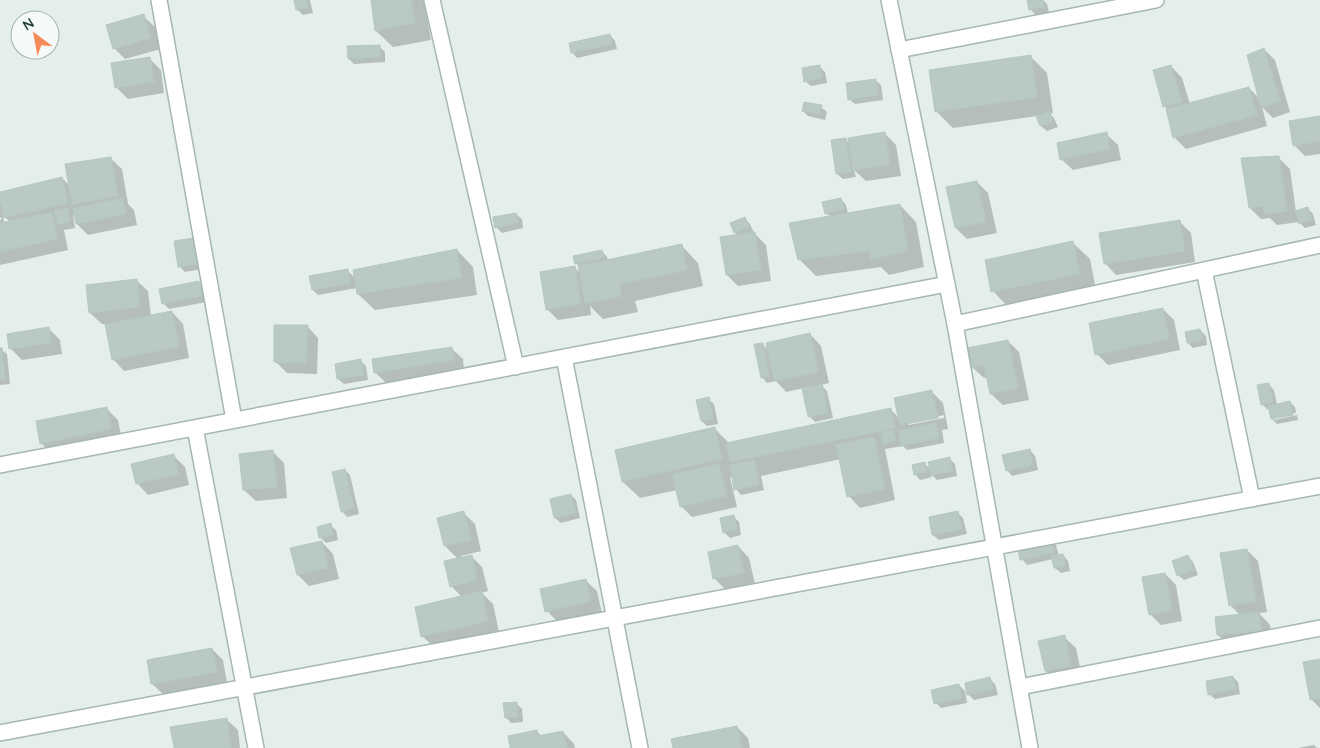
<svg xmlns="http://www.w3.org/2000/svg" width="1320" height="748" font-family="Quicksand,sans-serif">
	<style>
		.shadow { fill: #0003; fill-rule: evenodd }
		.building { fill: #b9c9c3; stroke: #b6c8c2 }
		.lines { fill: none; stroke-linecap: round; stroke-linejoin: round }
		.minor-casing { stroke: #a6b7b2; stroke-width: 18 }
		.tertiary-casing { stroke: #a6b7b2; stroke-width: 18 }
		.minor { stroke: #fff; stroke-width: 15 }
		.tertiary { stroke: #fff; stroke-width: 15 }
	</style>
	<rect width="100%" height="100%" fill="#e4eeea"/>
	<path class="shadow" d="M295,0H310L313,13L303,15L297,9Z
		M372,0H424L431,40L393,47L376,31Z
		M1035,0H1043L1047,4L1049,12L1036,15L1030,9Z
		M143,16L155,27L161,49L125,59L114,48Z
		M610,35L615,41L617,49L577,58L572,52Z
		M379,46L385,52V62L354,64L349,59Z
		M1264,49L1275,60L1290,112L1273,118L1262,107L1267,126L1186,149L1174,137L1167,109L1165,106L1171,66L1182,78L1190,104L1249,88L1260,99Z
		M1030,56L1047,73L1053,113L1050,114L1054,118L1058,127L1047,131L1041,126L1037,116L953,128L936,111Z
		M150,59L161,70L164,93L128,99L116,87Z
		M819,66L825,72L827,83L811,86L805,81Z
		M875,80L881,85L883,100L855,104L849,99Z
		M821,107L827,112L825,120L808,116L803,111Z
		M1320,117V154L1305,156L1294,145Z
		M884,133L896,145L901,176L866,181L854,170L856,177L843,179L837,174L845,139L851,145Z
		M1106,134L1118,145L1121,160L1073,170L1061,159Z
		M1278,157L1290,169L1296,212L1308,209L1313,214L1316,225L1305,228L1299,222L1277,225L1270,218L1261,219L1250,208Z
		M110,158L122,169L128,204L134,210L137,225L88,235L77,224L75,215H73L75,228L64,230L68,250L0,265V220L2,219L0,217V203L2,205L0,193L62,178L71,187ZM3,215L10,222L4,223Z
		M977,182L988,193L997,233L967,239L956,228Z
		M841,199L846,205L848,214L900,205L916,222L924,267L889,275L881,267L816,276L799,259L831,217L826,213Z
		M516,214L522,219L523,228L502,233L496,227Z
		M744,218L750,224L754,233L766,245L771,281L738,286L727,275L738,236L735,232Z
		M1180,222L1191,233L1195,262L1116,275L1105,263Z
		M192,239L198,245L202,269L185,272L180,267Z
		M1073,243L1090,259L1096,290L1009,308L993,291Z
		M682,246L698,263L703,286L635,301L638,312L603,319L590,306L591,315L558,320L547,309L575,268L581,274L579,266L576,263L602,251L607,257L608,261Z
		M457,250L473,267L477,295L375,310L358,294L357,288L318,295L313,290L311,277L347,270L355,278Z
		M136,280L148,291L151,316L172,312L183,324L189,358L124,371L113,359L106,324H102L90,313L87,286Z
		M199,283L204,288L207,302L169,309L163,303Z
		M1163,309L1174,320L1180,350L1108,365L1097,354Z
		M307,326L318,338L317,374L287,373L275,361Z
		M49,329L60,340L62,354L22,360L11,349Z
		M1200,330L1206,336L1207,345L1193,348L1188,343Z
		M810,334L821,346L829,383L821,385L827,391L833,418L815,422L810,417L804,388L786,392L776,381L767,383L762,377V344L769,351Z
		M1008,341L1019,352L1029,400L1003,405L991,394L988,377L984,378L972,367Z
		M451,348L463,359L464,371L387,384L375,372Z
		M0,349L7,354L10,384L0,385Z
		M361,361L366,366L368,380L344,384L338,379Z
		M1268,384L1274,390L1277,405L1290,402L1295,407L1296,413L1274,417V420L1297,415L1298,420L1277,424L1272,419L1270,409H1267L1262,404Z
		M932,392L943,403L948,429L942,430L944,443L907,450L903,446L885,449L895,500L860,508L849,496L841,459L761,476L764,490L741,495L736,489L733,477H730L737,507L692,517L681,506L677,490L640,498L623,482L714,428L729,443L891,410L900,419ZM944,415V418L908,425V423Z
		M708,399L714,404L718,424L707,426L702,421Z
		M107,409L118,420L122,441L52,454L41,443Z
		M1030,450L1035,456L1038,470L1012,476L1007,470Z
		M272,451L284,463L287,498L256,501L244,490Z
		M174,456L185,467L189,485L148,495L137,483Z
		M949,458L955,464L957,476L937,480L931,474L932,477L920,480L915,474L925,464L931,470Z
		M345,470L350,475L359,514L347,517L342,511Z
		M571,495L576,500L580,518L561,523L555,518Z
		M464,513L475,524L481,551L461,556L462,558L471,556L482,567L488,591L482,593L493,604L499,632L434,647L422,636L462,597L451,586L458,559L445,546Z
		M958,513L963,518L967,534L939,540L933,535Z
		M733,516L739,522L741,535L730,538L724,532Z
		M330,525L336,530L338,540L326,543L321,538L318,528Z
		M1051,539L1056,545L1059,556L1063,555L1068,561L1070,571L1061,573L1055,568L1053,559L1027,565L1022,559Z
		M322,542L333,554L339,579L309,586L298,575L292,549Z
		M738,546L749,558L755,584L726,590L715,579L709,553Z
		M1247,550L1258,561L1267,612L1259,613L1270,625L1272,642L1230,646L1218,635L1217,618L1241,616L1230,605Z
		M1188,556L1193,562L1198,575L1184,580L1178,575Z
		M1165,574L1176,585L1182,621L1161,625L1150,614Z
		M585,580L597,591L602,613L558,622L547,611Z
		M1064,637L1076,648L1082,677L1057,682L1046,671Z
		M212,649L223,660L227,683L164,695L152,684Z
		M1320,660V708L1311,699Z
		M1233,677L1238,682L1240,694L1215,699L1209,694Z
		M990,679L995,684L998,695L974,700L968,694Z
		M959,685L965,691L967,703L941,708L936,703Z
		M516,703L522,709L523,722L511,723L506,717Z
		M226,719L238,730L240,748H175Z
		M737,727L748,738L750,748H674Z
		M537,731L542,737L563,732L574,744L575,748H512Z
		M1314,745L1317,748H1298Z"/>
	<path class="building" d="M294,0H306L308,8L296,10Z
		M371,0H411L415,23L375,31Z
		M1027,0H1043L1044,7L1029,10Z
		M144,14L151,38L113,49L106,25Z
		M610,34L612,44L571,53L569,43Z
		M380,45L381,57L348,59L347,46Z
		M1264,48L1280,101L1261,108L1247,55Z
		M1031,55L1037,97L935,112L929,70Z
		M150,57L154,82L115,88L111,63Z
		M820,65L822,78L804,82L802,68Z
		M1171,65L1182,102L1163,107L1153,70Z
		M876,79L878,95L848,100L846,83Z
		M1249,87L1257,115L1173,138L1166,109Z
		M804,102L822,105L820,115L802,111Z
		M1049,111L1053,121L1040,126L1036,116Z
		M1320,116V141L1293,146L1289,121Z
		M885,132L890,165L853,170L848,138Z
		M1107,132L1110,149L1060,160L1057,143Z
		M846,138L851,172L836,174L831,140Z
		M1279,156L1287,211L1265,214L1263,206L1249,208L1241,158Z
		M111,157L118,196L72,205L65,164Z
		M62,177L68,203L4,218L0,200V192Z
		M977,181L986,222L955,228L946,187Z
		M123,198L126,214L76,224L73,208Z
		M841,198L844,209L825,214L822,202Z
		M900,204L908,251L871,259L869,251L798,260L789,223Z
		M1308,207L1312,220L1299,224L1295,211Z
		M68,208L70,222L58,225L54,211Z
		M52,212L57,239L0,252V223Z
		M516,213L519,223L495,228L493,217Z
		M745,217L749,227L734,233L730,223Z
		M1180,220L1185,251L1104,264L1099,233Z
		M755,232L761,270L726,275L720,237Z
		M193,238L197,264L178,267L174,241Z
		M1073,241L1080,274L991,292L985,260Z
		M682,244L687,270L619,284L622,296L585,303L578,266Z
		M457,249L461,278L357,294L353,270Z
		M602,250L604,258L575,264L573,256Z
		M575,266L581,304L546,310L540,272Z
		M348,269L350,283L312,290L309,276Z
		M137,279L140,307L89,313L86,285Z
		M199,281L202,296L162,304L159,289Z
		M1163,308L1169,339L1095,355L1089,323Z
		M172,311L179,347L112,360L105,324Z
		M274,325H308L306,363L274,362Z
		M49,327L51,343L9,349L7,334Z
		M1200,329L1203,340L1187,343L1185,332Z
		M810,333L819,372L774,381L766,343Z
		M1008,340L1018,388L990,394L984,365L971,368L967,348Z
		M763,343L769,376L761,378L754,344Z
		M452,347L454,360L374,373L372,359Z
		M0,348H2L5,379H0Z
		M361,359L364,375L337,379L335,364Z
		M1269,383L1273,402L1261,405L1257,385Z
		M822,384L828,413L808,417L802,388Z
		M932,390L938,418L900,425L894,398Z
		M709,397L713,419L701,421L696,400Z
		M1290,401L1293,415L1271,419L1268,406Z
		M107,407L111,429L40,444L36,421Z
		M891,408L895,428L730,462L726,443Z
		M936,423L939,438L901,446L898,431Z
		M715,427L722,459L622,482L615,450Z
		M893,430L896,441L883,444L881,432Z
		M874,437L885,489L847,497L836,445Z
		M1030,449L1033,465L1006,471L1002,455Z
		M273,450L277,487L243,490L239,454Z
		M174,454L179,474L136,484L131,464Z
		M950,457L952,471L931,475L928,462Z
		M754,460L759,485L734,490L730,465Z
		M925,462L927,472L914,475L912,465Z
		M719,464L727,496L680,507L672,474Z
		M345,469L354,508L341,512L332,472Z
		M571,494L576,513L554,518L550,499Z
		M464,511L471,540L444,546L437,518Z
		M958,511L962,529L932,535L929,517Z
		M734,515L737,530L723,533L720,518Z
		M331,523L333,535L319,538L317,527Z
		M1051,538L1054,553L1020,560L1017,545Z
		M322,541L328,568L297,575L290,548Z
		M738,545L744,573L713,579L708,552Z
		M1247,549L1256,601L1229,606L1220,553Z
		M1063,554L1066,566L1054,568L1051,556Z
		M472,555L477,580L450,587L444,561Z
		M1188,555L1194,570L1177,576L1172,561Z
		M1165,573L1172,610L1149,615L1142,577Z
		M586,579L591,601L545,612L540,589Z
		M482,591L488,621L421,637L415,607Z
		M1259,612L1261,631L1217,635L1215,617Z
		M1065,635L1071,666L1045,671L1038,641Z
		M212,648L217,672L151,684L147,660Z
		M1320,659V698L1310,700L1303,662Z
		M1233,676L1236,689L1208,695L1206,681Z
		M990,677L993,690L967,695L965,683Z
		M959,684L962,698L934,704L931,690Z
		M517,702L518,717L505,718L503,703Z
		M227,718L231,748H174L170,727Z
		M737,726L742,748H673L671,739Z
		M537,730L538,736L563,731L567,748H510L508,736Z"/>
	<g class="lines">
		<g class="minor-casing">
			<path id="minor" d="M159,0L234,420
				M432,0L516,367
				M899,50L1156,0
				M1204,270L1252,499
				M955,324L1320,245
				M564,357L640,748
				M195,428L256,748
				M0,465L947,284
				M1020,687L1320,628
				M0,733L1320,486"/>
		</g>
		<g class="tertiary-casing">
			<path id="tertiary" d="M889,0L955,324L1030,748"/>
		</g>
		<use href="#minor" class="minor"/>
		<use href="#tertiary" class="tertiary"/>
	</g>
	<g transform="translate(35 35) rotate(328)"><circle r="24" fill="#f5faf8" stroke="#a1b0ac"/>
	<path d="M0-4L9 19L0 12L-9 19Z" fill="#f78a59"/>
	<text y="-8" font-size="14" font-weight="bold" text-anchor="middle" fill="#22413a">N</text>
	</g>
</svg>
